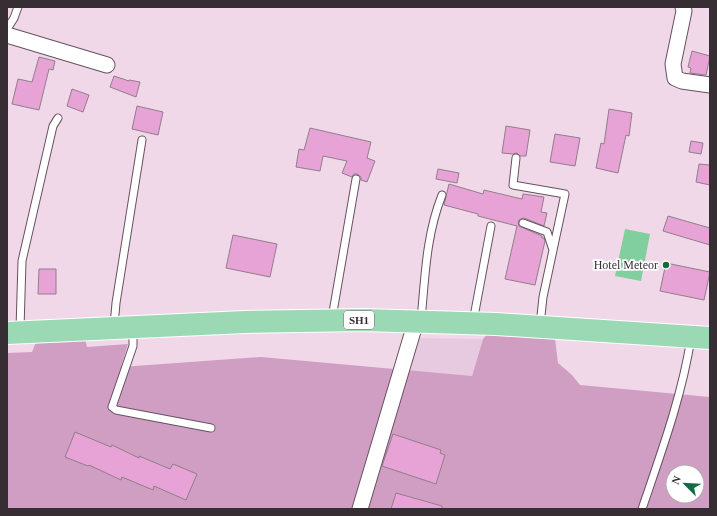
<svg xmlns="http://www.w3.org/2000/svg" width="717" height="516" font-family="Georgia,serif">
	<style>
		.built { fill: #e7cadf }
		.green { fill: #d09ec2; fill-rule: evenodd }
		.water { fill: #81ce9e }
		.building { fill: #e7a3d5; stroke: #927d8c }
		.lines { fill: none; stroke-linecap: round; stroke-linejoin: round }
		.service-casing { stroke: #665260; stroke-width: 9 }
		.minor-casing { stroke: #665260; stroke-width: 17 }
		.primary-casing { stroke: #fff; stroke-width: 24 }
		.service { stroke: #fff; stroke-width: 7 }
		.minor { stroke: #fff; stroke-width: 15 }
		.primary { stroke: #9bd9b5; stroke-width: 22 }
		.poi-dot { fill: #136c40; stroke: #fff; stroke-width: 1.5 }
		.labels { text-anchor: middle; stroke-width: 3.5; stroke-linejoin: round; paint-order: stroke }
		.shield { fill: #fff; stroke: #736d71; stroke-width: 1 }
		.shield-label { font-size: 11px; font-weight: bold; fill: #372e34 }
		.poi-label { font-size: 12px; fill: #372e34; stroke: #fff; text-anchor: end }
	</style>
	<rect width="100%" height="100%" fill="#f0d8e9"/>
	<path class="built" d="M418,338L483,339L436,495L376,474Z"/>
	<path class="green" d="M488,333L555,339L558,363L572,375L580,385L710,397V509H7V353L32,352L36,342L85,339L87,347L128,344L121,367L261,357L472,376L483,339ZM673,472H697V496H673Z"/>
	<path class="water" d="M625,229L650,234L641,281L615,276Z"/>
	<path class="building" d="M692,51L710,56L706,75L690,73L691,68L688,67Z
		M39,57L55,61L53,70L49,69L39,110L12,104L18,79L32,82Z
		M114,76L129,81V80L140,82L136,97L110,87Z
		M72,89L89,95L83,112L67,106Z
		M137,106L163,112L158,135L132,129Z
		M609,109L632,113L629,136L626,135L618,173L596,168L601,143L604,144Z
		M506,126L530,130L526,156H520L517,153L513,154L502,153Z
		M310,128L371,142L367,158L375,161L367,182L361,180V177L357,174H354L352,177L342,173L347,161L323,156L320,171L296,167L299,149L304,150Z
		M555,134L580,138L575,166L550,162Z
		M691,141L703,143L701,154L689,152Z
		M699,164L710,165V185L696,182Z
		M438,169L459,173L457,183L436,179Z
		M449,184L483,194L484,190L522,199L523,194L544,197L541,212L547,213L544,226L524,218L520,219L518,222L519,226L542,236V238H544L545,241L535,285L505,279L517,226L478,216V214L444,205Z
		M668,216L710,228V245L663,231Z
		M233,235L277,244L270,277L226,268Z
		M666,263L710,272L704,300L660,291Z
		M39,269H56V294H38Z
		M75,432L111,447L112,445L139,458V456L170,469L173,464L197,474L186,500L154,486L153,490L122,477L121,480L89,465L88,466L65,457Z
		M393,434L441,450L440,453L445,455L436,484L382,466Z
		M396,493L442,506V509H391Z"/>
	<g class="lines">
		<g class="service-casing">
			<path id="service" d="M7,29L14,18L18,7
				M516,158L513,185L565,194L543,297L540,325
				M523,223L547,232L553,250
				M332,318L356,179
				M421,320C425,278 426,235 442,195
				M473,322L491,226
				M114,326L116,303L142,140
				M20,329L22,261L53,126L58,118
				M133,330V346L112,407L116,410L211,428
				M642,509C661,453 682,396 691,338"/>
		</g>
		<g class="minor-casing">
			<path id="minor" d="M683,7L684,11L673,64L675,78L682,81L710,85
				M7,35L107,65
				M360,509L416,321"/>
		</g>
		<g class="primary-casing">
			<path id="primary" d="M7,333L245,322L364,320L496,324L710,338"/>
		</g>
		<use href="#service" class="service"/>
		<use href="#minor" class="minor"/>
		<use href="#primary" class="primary"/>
	</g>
	<circle class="poi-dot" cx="666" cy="265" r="4"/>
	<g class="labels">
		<rect class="shield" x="344" y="311" width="30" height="18" rx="3"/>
		<g class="shield-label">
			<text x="359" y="324">SH1</text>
		</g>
		<g class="poi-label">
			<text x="658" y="269">Hotel Meteor</text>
		</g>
	</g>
	<rect width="717" height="516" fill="none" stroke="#372e34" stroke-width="16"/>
	<g transform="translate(685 484) rotate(294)"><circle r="19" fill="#ffffff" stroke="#afabae"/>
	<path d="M0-3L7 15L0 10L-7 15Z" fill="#136c40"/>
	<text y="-6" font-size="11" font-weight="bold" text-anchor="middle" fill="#372e34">N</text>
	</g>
</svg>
